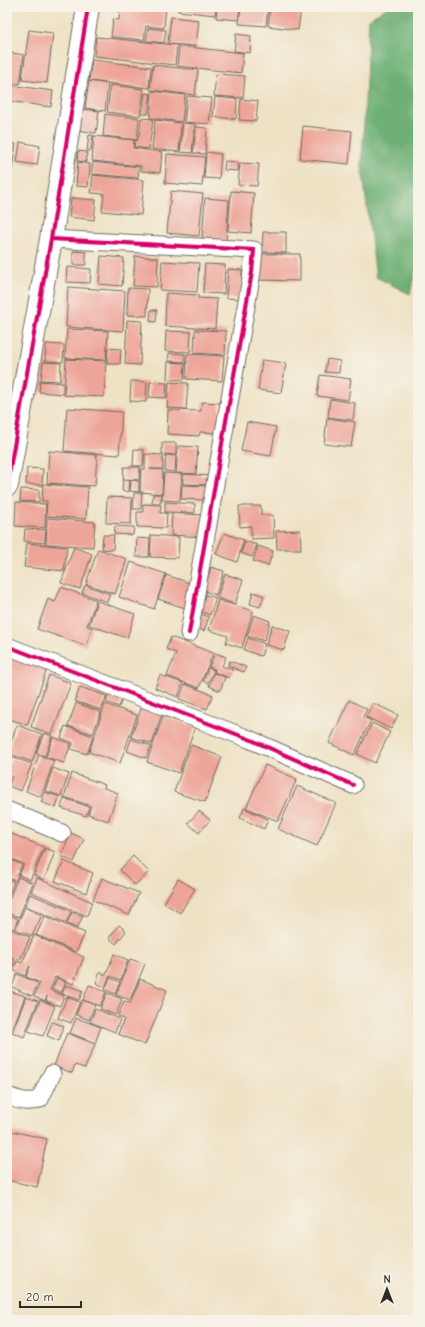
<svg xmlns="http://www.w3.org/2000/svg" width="425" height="1327" font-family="'Comic Neue',sans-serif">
<rect width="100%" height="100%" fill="#f7f3e8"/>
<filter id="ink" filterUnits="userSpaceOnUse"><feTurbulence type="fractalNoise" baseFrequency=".025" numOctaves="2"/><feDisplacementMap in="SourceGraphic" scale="8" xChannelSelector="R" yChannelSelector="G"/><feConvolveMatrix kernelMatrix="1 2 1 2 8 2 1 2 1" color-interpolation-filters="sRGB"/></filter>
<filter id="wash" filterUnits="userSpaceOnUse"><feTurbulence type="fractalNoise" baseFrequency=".012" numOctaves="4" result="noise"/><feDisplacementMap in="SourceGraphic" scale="16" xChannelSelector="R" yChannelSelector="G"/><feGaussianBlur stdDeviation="0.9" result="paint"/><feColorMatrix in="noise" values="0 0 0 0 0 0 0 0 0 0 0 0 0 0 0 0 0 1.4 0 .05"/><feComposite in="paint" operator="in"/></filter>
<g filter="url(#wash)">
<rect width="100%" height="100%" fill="#eee2c4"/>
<path fill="#6eb074" stroke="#4c6e50" d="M388 7H418V257L410 294 376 277 362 166 369 19Z"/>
<g id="blocks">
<path fill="#eea599" d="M120 7H166L164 28 146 26 144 40 111 37 113 19 119 20Z
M178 7H216L215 15 178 11Z
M217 7H240L238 20 216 18Z
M241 7H268L266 26 239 24Z
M270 7 301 9 298 30 268 26Z
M171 17 199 20 196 46 168 44Z
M148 28 166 30 164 43 146 41Z
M29 30 53 33 47 83 22 80Z
M236 34 251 36 250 53 234 51Z
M96 37 177 45 175 65 94 56Z
M179 46 243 53 241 73 177 66Z
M7 52 24 55 20 84 7 82Z
M92 60 151 67 149 88 89 81Z
M153 65 198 70 195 95 150 90Z
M216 74 245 76 243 98 214 96Z
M89 81 108 84 105 111 85 108Z
M10 85 53 91 51 107 8 101Z
M110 85 144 89 140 116 107 112Z
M152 91 185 95 182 122 150 118Z
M145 93 151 94 148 114H142Z
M187 96 212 98 209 124 184 122Z
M215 97 237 99 236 119 213 117Z
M241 99 258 101 256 121 239 120Z
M81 109 99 111 96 133 78 130Z
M105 114 139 118 137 140 103 136Z
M141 118 153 119 149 149 134 147 135 140 137 141 138 137H139Z
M155 120 181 123 179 152 152 149Z
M183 123 195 124 192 153 180 152Z
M303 126 352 131 349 164 300 159Z
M196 127 207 128 205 154 193 153Z
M89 135H93L91 151 87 150Z
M94 136 134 140 133 148 162 152 160 173 141 171V166L92 161Z
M7 142 16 144 11 175 7 174Z
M20 142 40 146 37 165 17 162Z
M78 151 87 152 86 162 77 161Z
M206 152 221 154 219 179 204 178Z
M167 154 205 157 202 186 165 183Z
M225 161 238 162V171L224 170Z
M78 162 90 164 88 187 76 186Z
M93 162 139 167 138 178 91 174Z
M240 163 259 164 257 186 238 185Z
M93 175 144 180 141 215 102 211 104 194 91 193Z
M171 191 203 194 199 236 167 233Z
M231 191 254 193 251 233 228 231Z
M71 198 96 200 94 220 69 217Z
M205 198 229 200 226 241 202 239Z
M263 232H286V253L262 252Z
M73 251 86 252V265H73Z
M258 254H300V281L258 280Z
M101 256 124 258 122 286 99 284Z
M135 256 158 258 157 287 133 286Z
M162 261 199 263 197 292 160 290Z
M205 264 225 265 224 294 203 293Z
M67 267 91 269 90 283 66 282Z
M228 269 242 270 241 299 226 298Z
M68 287 125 291 123 331 66 327Z
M128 288 148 289 147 316 127 315Z
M166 293 198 295V298L217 299 215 329 165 326Z
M151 310H157L156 322 150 321Z
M127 320 142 321 140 365 125 364Z
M67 329 108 331 106 360 65 358Z
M195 330 226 331 225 355 194 353Z
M166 331 191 332 190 352 165 351Z
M46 344 64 345 63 362 45 361Z
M108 348 121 349 120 364H107Z
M169 353 185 354V362L168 361Z
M187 354 224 356 222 381 186 379Z
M66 359 106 361 104 397 64 395Z
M327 359 340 361 339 373 325 372Z
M262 360 286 363 281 393 258 390Z
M43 362 61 363 60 381 41 380Z
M168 362 185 363 184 380 167 379Z
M320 375 351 379 348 400 317 396Z
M40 381 63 383V394L39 392Z
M131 381 147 382 146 402 130 401Z
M150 382 167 383 166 398 149 397Z
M169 382 188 383 186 409 167 408Z
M330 399 355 403 353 420 328 417Z
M202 402 220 403 218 433 200 432 199 436 167 434 168 410 201 411Z
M67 408 122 412 119 455 64 451Z
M327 418 355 422 351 447 324 444Z
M247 422 276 427 271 456 241 451Z
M162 443H176V455L162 454Z
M178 446 198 447 196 474 176 473Z
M134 449 144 450 143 466H133Z
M49 451 97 455 95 486 47 483Z
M145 454 163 455V469H150L163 470 162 494 140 492 141 469H145Z
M166 455 176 456 175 472 165 471Z
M124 467H140L139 480 123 479Z
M27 468 43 469 42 485 26 484Z
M164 473 182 474 180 501 162 500Z
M183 474 211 476V485L183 484Z
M123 480H130L129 492 122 491Z
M131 480 139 481V492L130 491Z
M43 484 88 487 86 519 46 516 47 501H42Z
M182 485 208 486 207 500 181 499Z
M21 489 39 490V502L20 501Z
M134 493H142L141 509H133Z
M153 494H161V503H152Z
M107 497 132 498 131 524 106 523Z
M16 502 46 504 45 528 15 526Z
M165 502 195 504V513L165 512Z
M143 504 161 505 160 513H167L166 528 137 527V512H143Z
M239 506H261V515H273L274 538 251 539V526L240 527Z
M172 513 204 515 203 537 171 535Z
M47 518 95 522 93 547 46 544Z
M115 526 134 527 133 535 114 534Z
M25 529 46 530 45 543 24 541Z
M300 530 301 549H277L276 531Z
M224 533 244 540 237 562 216 554Z
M103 535H114L113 550 102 549Z
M151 535 179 537 178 558 150 557Z
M137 538 150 539 149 557H136Z
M245 541 257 545 252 557 241 553Z
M27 543 67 547 64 571 24 567Z
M258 546 273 551 268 566 253 561Z
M74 547 92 554 80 589 61 583Z
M98 549 127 559 115 594 86 584Z
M131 562 166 574 154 609 119 597Z
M211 567 224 571 216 595 204 591Z
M225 574 243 580 235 604 217 598Z
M166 575 193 584 185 608 158 599Z
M85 585 110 594 107 602 82 593Z
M61 587 96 600 87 626 92 628 86 646 37 629 48 599 55 602Z
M253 592 264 596 260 607 250 604Z
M203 594 216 598 210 615 198 611Z
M218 600 253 611 242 648 226 643 228 636 209 630Z
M97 601 135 614 127 638 89 625Z
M197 613 209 617 204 631 193 627Z
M254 615 270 621 264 641 247 636Z
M272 625 290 631 284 650 266 645Z
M171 637 213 653 199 688 167 676 176 653 166 649Z
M248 638 265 644 261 656 244 650Z
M215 653 226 657 222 666 233 670 229 678 214 672 215 669 209 667Z
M7 655 47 669 27 725 7 718Z
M230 661 246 667 244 672 228 666Z
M208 668 214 670 208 683 203 681Z
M214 673 225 677 220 691 209 686Z
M49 675 71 683 52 734 31 727Z
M160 675 183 683 178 697 155 688Z
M185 684 213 695 207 709 179 699Z
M80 687 107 696 101 710 75 701Z
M110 689 124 694 119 707 106 702Z
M349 700 367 709 363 717 371 720 354 755 329 743Z
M76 703 101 712 93 734 68 726Z
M373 703 398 715 391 729 366 717Z
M105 704 137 715 120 763 89 752Z
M142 706 162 713 152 744 131 737Z
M163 716 195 727 179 773 147 762Z
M372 723 390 732 375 763 357 754Z
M17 725 42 734 32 762 7 753Z
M65 726 93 736 87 754 71 749 73 743 61 738Z
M44 733 52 736 45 756 36 753Z
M53 737 71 744 64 763 46 757Z
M131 739 151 746 146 758 127 751Z
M191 745 222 757 205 802 174 792Z
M39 755 54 761 41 797 26 791Z
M12 757 32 764 21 791 8 786 12 776 7 774V769Z
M265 765 297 779 278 821 246 808Z
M53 768 69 774 61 796 45 791Z
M72 773 105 785 104 788 118 793 108 821 88 814 91 806 64 797Z
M297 786 336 803 317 846 278 829Z
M45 792 59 797 56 808 41 802Z
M64 798 89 807 86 816 61 808Z
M244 808 268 819 264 829 240 818Z
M199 811 210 820 199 833 188 823Z
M7 832 44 847 30 880 19 875 24 864 7 857Z
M71 833 84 839 74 862 61 856Z
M45 848 55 852 44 880 34 875Z
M133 856 149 872 135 885 120 870Z
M7 858 22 865 16 881 7 877Z
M64 861 93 873 86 893 55 881Z
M18 877 33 883 19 917 7 913V904Z
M37 878 92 902 87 916 31 892Z
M102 878 139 893 129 915 93 900Z
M7 879 14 882 7 899Z
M178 879 195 889 180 913 164 903Z
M30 894 71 911 66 923 25 906Z
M25 907 42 915 32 936 15 929Z
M72 912 83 916 77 928 67 924Z
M7 914 18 919 14 929 7 926Z
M45 916 85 933 76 952 36 935Z
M119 925 126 931 116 944 109 938Z
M7 928 30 937 20 960 7 955Z
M34 935 84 957 73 984 55 977 50 990 64 996 60 1006 46 1001 47 996 45 1001 34 996 40 983 26 977 30 966 25 976 13 970 17 961 22 963Z
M114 954 128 960 121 980 110 976 105 987 96 983 100 972 106 975Z
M7 956 15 960 12 968 7 967Z
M130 959 145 964 130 1000 116 995Z
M17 974 38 983 32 996 12 987Z
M57 978 66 982 61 993 52 989Z
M110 978 120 982 115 994 105 990Z
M140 979 167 990 145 1045 118 1034 124 1019 118 1016 124 1001 130 1003Z
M66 985 83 991 79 1000 62 994Z
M89 985 106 992 100 1006 83 1000Z
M7 990 25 996 14 1026 7 1023Z
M107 993 122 999 116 1015 100 1009Z
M26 997 38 1001 24 1037 12 1032Z
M67 997 80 1002 71 1023 58 1018Z
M40 1000 55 1006 43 1036 28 1031Z
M82 1000 95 1005 89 1020 76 1015Z
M95 1009 120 1019 115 1032 90 1022Z
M76 1018 101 1027 95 1043 70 1033Z
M52 1022 64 1026 59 1041 47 1036Z
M67 1033 95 1044 85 1068 75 1065 72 1073 54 1066Z
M7 1130 47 1139 37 1187 7 1180Z"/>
</g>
</g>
<g filter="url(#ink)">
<use href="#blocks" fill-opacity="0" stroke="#6f6b61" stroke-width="1"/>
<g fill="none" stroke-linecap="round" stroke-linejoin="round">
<g stroke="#6f6b61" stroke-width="19">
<path id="minor" d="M51 239 254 250 252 272 189 633
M7 646 249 739 353 785
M7 810 62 833
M7 1096C19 1100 28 1104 40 1099L52 1074"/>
</g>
<g stroke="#6f6b61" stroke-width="24">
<path id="tertiary" d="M7 485 51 239 88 7"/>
</g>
<use href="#minor" stroke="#fff" stroke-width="17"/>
<use href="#tertiary" stroke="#fff" stroke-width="22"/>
<g stroke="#f7f3e8" stroke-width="6">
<path id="cycleway" d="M51 239 254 250 252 272 189 633
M7 485 51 239 88 7
M7 646 249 739 353 785"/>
</g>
<use href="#cycleway" stroke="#d6006c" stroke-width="4"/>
</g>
</g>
<rect width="425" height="1327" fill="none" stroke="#f7f3e8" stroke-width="24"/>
<g transform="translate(387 1289)" stroke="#f7f3e8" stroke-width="3" paint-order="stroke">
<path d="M0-3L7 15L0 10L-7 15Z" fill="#2b2b2b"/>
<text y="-6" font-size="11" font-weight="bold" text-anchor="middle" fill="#2b2b2b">N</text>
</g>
<path d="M20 1301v6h61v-6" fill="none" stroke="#2b2b2b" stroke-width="2"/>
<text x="26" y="1301" font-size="12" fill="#2b2b2b" stroke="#f7f3e8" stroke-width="3" paint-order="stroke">20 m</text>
</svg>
